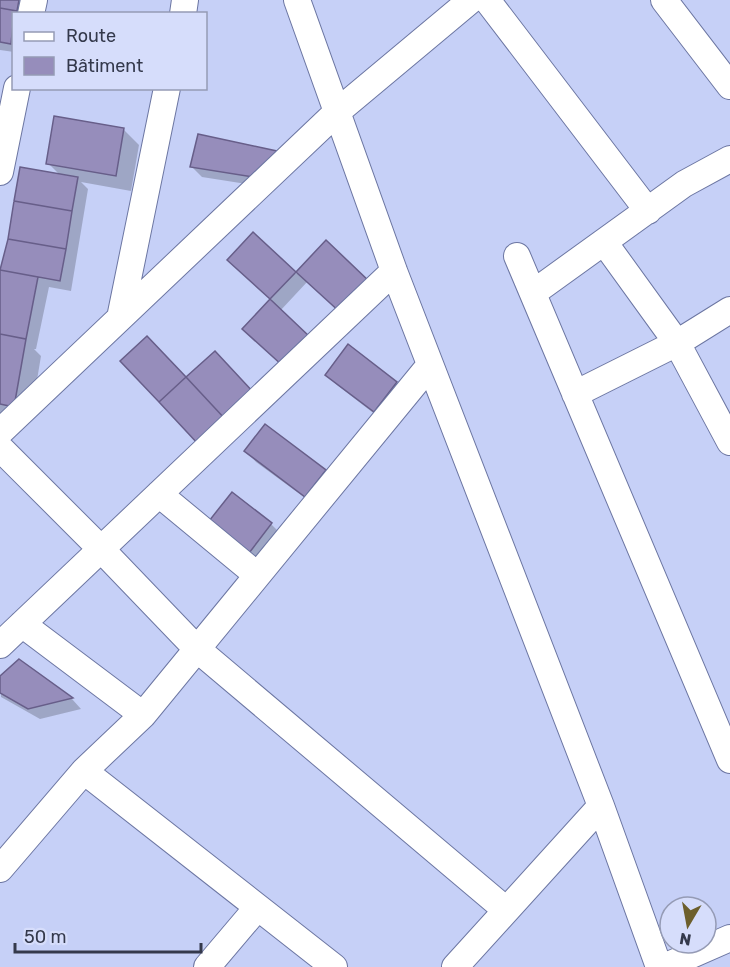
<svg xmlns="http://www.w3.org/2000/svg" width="730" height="967" font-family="Rubik,sans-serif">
<rect width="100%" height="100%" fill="#c6d0f7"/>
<path fill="#0003" d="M0 0H31L28 14H14V52L0 50Z
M123 129 139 145 131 191 81 182 88 189 71 291 49 287 36 349H34L41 356 30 422 0 417V273L9 239 60 175 48 163Z
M286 154 265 187 202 177 192 167Z
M253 234 296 274 326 242 308 281 280 311 244 329 272 300 240 270Z
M327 375 396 383 407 393 385 422 337 385Z
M246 451 325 471 336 481 316 506 256 462Z
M271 524 282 535 257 567 217 537Z
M19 661 72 699 81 709 40 719 1 697 0 678Z"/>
<path fill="#968dbb" stroke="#675e89" stroke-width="1.5" d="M0 0H19L17 11 0 8Z
M0 8 17 11 16 14H14L11 44 0 42Z
M54 116 124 128 116 176 46 164Z
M198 134 286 153 253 177 190 167Z
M20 167 78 177 72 211 14 201Z
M14 201 72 211 66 249 8 239Z
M253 232 296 272 270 299 227 260Z
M8 239 66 249 60 281 0 270Z
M326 240 371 283 342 314 296 272Z
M0 270 38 277 26 339 0 334Z
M270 299 310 337 283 366 242 329Z
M0 334 26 339 14 407 0 404Z
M147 336 186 377 159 402 120 361Z
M348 344 397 382 374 412 325 375Z
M215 351 255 394 226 420 186 377Z
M186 377 226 420 199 445 159 402Z
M265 424 326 470 305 497 244 451Z
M232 492 272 523 246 557 205 526Z
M19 659 73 698 28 709 0 693V676Z"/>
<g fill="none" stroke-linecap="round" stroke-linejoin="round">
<g stroke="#6c76a2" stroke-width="28">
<path id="minor" d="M297 0 394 271 601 806 659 967
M487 0 648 211
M664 0 730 86
M31 14 34 0
M183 14 185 0
M0 172 17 88
M604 242 677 343 730 442
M517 256 730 760
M533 293 684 184 730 159
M120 318 167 88
M575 394 677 343 730 310
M0 432 337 112 471 0
M0 448 101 549 197 649 506 910
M159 494 257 575
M22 624 143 715
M0 645 394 271
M84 771 334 967
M0 869 84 771 143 715 430 365
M207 967 257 908
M455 967 601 806
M664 967 730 938"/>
</g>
<use href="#minor" stroke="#fff" stroke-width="26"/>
</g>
<rect x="12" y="12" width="195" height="78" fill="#d6ddfb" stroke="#959bb5" stroke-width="1.5"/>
<rect x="24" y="32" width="30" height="9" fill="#ffffff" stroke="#959bb5" stroke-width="1.5"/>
<text x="66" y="42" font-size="18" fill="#34394c">Route</text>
<rect x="24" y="57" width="30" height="18" fill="#968dbb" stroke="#959bb5" stroke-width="1.5"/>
<text x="66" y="72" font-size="18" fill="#34394c">Bâtiment</text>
<g transform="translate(688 925) rotate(190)"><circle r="28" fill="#d6ddfb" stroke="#959bb5" stroke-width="1.5"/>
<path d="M0-4.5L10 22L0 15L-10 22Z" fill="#6d5f2c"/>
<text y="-9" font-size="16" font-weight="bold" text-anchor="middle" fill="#34394c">N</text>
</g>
<path d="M15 943v9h186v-9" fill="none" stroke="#34394c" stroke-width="3"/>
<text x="24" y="943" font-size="18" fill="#34394c" stroke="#d6ddfb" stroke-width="4.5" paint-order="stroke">50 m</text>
</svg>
